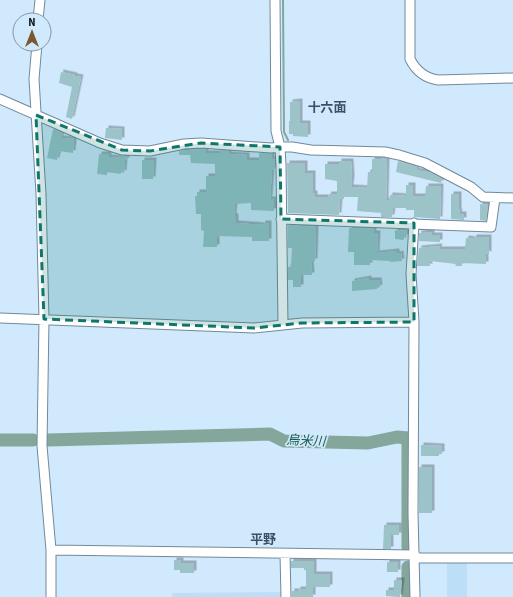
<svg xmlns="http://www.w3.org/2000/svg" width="513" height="597" font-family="'Source Sans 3','Noto Sans JP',sans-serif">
<defs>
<filter id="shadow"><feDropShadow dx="2.5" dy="-2.5" stdDeviation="0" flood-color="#0004"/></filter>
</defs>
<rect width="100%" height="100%" fill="#d0e9fd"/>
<path fill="#bddef7" d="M447 560H467V597H447Z
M282 592V597H172V593Z"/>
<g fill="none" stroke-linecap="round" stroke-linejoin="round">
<path stroke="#84a69b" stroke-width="2" d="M283 0 284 132 288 140"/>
<path stroke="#84a69b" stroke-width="13" d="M0 440H33
M48 440 270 434 284 441 368 443 397 437 408 438V547
M408 567V597"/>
</g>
<path fill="#9cc3c8" filter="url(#shadow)" d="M61 72 75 75V76L81 77 72 119 66 117 72 87 59 83Z
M300 101V123H308V137L293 136V134H289V121H290V102Z
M106 128 122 129V140L105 138Z
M53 129 62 133 61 138 74 139V143L73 153 59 151 57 160 47 158Z
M199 149 206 150V153H220V150L229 151V154L247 155V160H259V153L272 154V159H275V169L272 170 270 199H274V211L251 210V203L235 204 234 216H236V223L263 225V223H269V241H252V237L217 236V247H203L204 231 201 230V214H196L195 196H197V192H206V176H215V164L191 163 190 155H179V151Z
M99 154H109V157L121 158V156H127V160H125L124 173 121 172V174L107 172V175L97 174Z
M381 158 387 159 386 200 389 201 390 195 406 196V185H413V196H425L426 186H441L440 219 414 217V210H406V208H393L392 217H381V213L357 211 358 197H344V199H340L339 215 288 213 287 163H305V173H313V193H315V197H328L329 194H337V181L325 179V164H339V161H351L352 178 351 187 367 188 368 172H372V159H381Z
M142 160H154L153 179H142Z
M398 161 417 167 416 170 432 173 442 179 441 183 396 172Z
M451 194H459V209L460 214H464V220L451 219Z
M480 204 488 205 486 221 480 220Z
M288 225 316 227 315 261H311L312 275H301V287H293V280H288V267H291L292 248H288Z
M349 228 374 229V233H378L377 253 397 251V254L401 253 402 261 390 262V261L370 260V265H354V252H348Z
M395 230 407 231 406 237H404V240L395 239Z
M423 232H432V235H440V242L419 241V233H423Z
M474 237H489V254L486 253V264L462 263V266H455L456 264 430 261V266H417L419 248 440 246 439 249H465L466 238 474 239Z
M369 278V280H379L380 287 377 288V289L352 291V281Z
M421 445 442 446V454H439V456H421Z
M419 467H432V513H419Z
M384 525H399V535H391V549H383Z
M174 560H181V563H194V573H180V570H174Z
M291 561H314V574H330V587H313V597H292V591H298V589H306V570H304V568H291Z
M387 562H398V572H387Z
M394 580H402L400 597 386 596V590H394Z"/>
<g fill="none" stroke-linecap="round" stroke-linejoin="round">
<g stroke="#71899b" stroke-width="11">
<path id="minor" d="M275 0 276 131 280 147 281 165 283 325
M410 0V59C416 71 425 78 438 80L513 78
M38 20 40 0
M37 44 34 79 41 194 44 319 42 446 51 550V597
M0 99 100 143 122 150 150 151 184 144 201 143 271 148 280 147H292L311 150 385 152 399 155 425 163 471 187 483 197 513 198
M281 219 491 227 495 198
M414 223 411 274 414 322 413 513 415 597
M0 318 254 328 302 323 414 322
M51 550 415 555
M285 554 286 597
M415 558H513"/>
</g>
<use href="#minor" stroke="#fff" stroke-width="9"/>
</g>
<path fill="#0f766e" fill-opacity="0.2" stroke="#0f766e" stroke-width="3" stroke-dasharray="8 5" stroke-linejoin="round" d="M36 115 122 150 150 151 201 143 280 147 281 219 414 223V322L302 323 254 328 44 319Z"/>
<g text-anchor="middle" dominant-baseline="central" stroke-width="3.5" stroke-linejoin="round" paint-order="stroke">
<g font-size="13" font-weight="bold" fill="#3b5162" stroke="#d0e9fd">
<text x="327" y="108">十六面</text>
<text x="263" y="540">平野</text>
</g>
<g font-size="13" font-style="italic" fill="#155949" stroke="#d0e9fd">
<text transform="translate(306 441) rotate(3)">烏米川</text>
</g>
</g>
<g transform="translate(32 32)"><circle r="19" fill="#d0e9fd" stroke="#8295a3"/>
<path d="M0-3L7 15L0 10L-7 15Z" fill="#79572f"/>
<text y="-6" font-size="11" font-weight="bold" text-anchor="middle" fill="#0d161c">N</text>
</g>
</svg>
